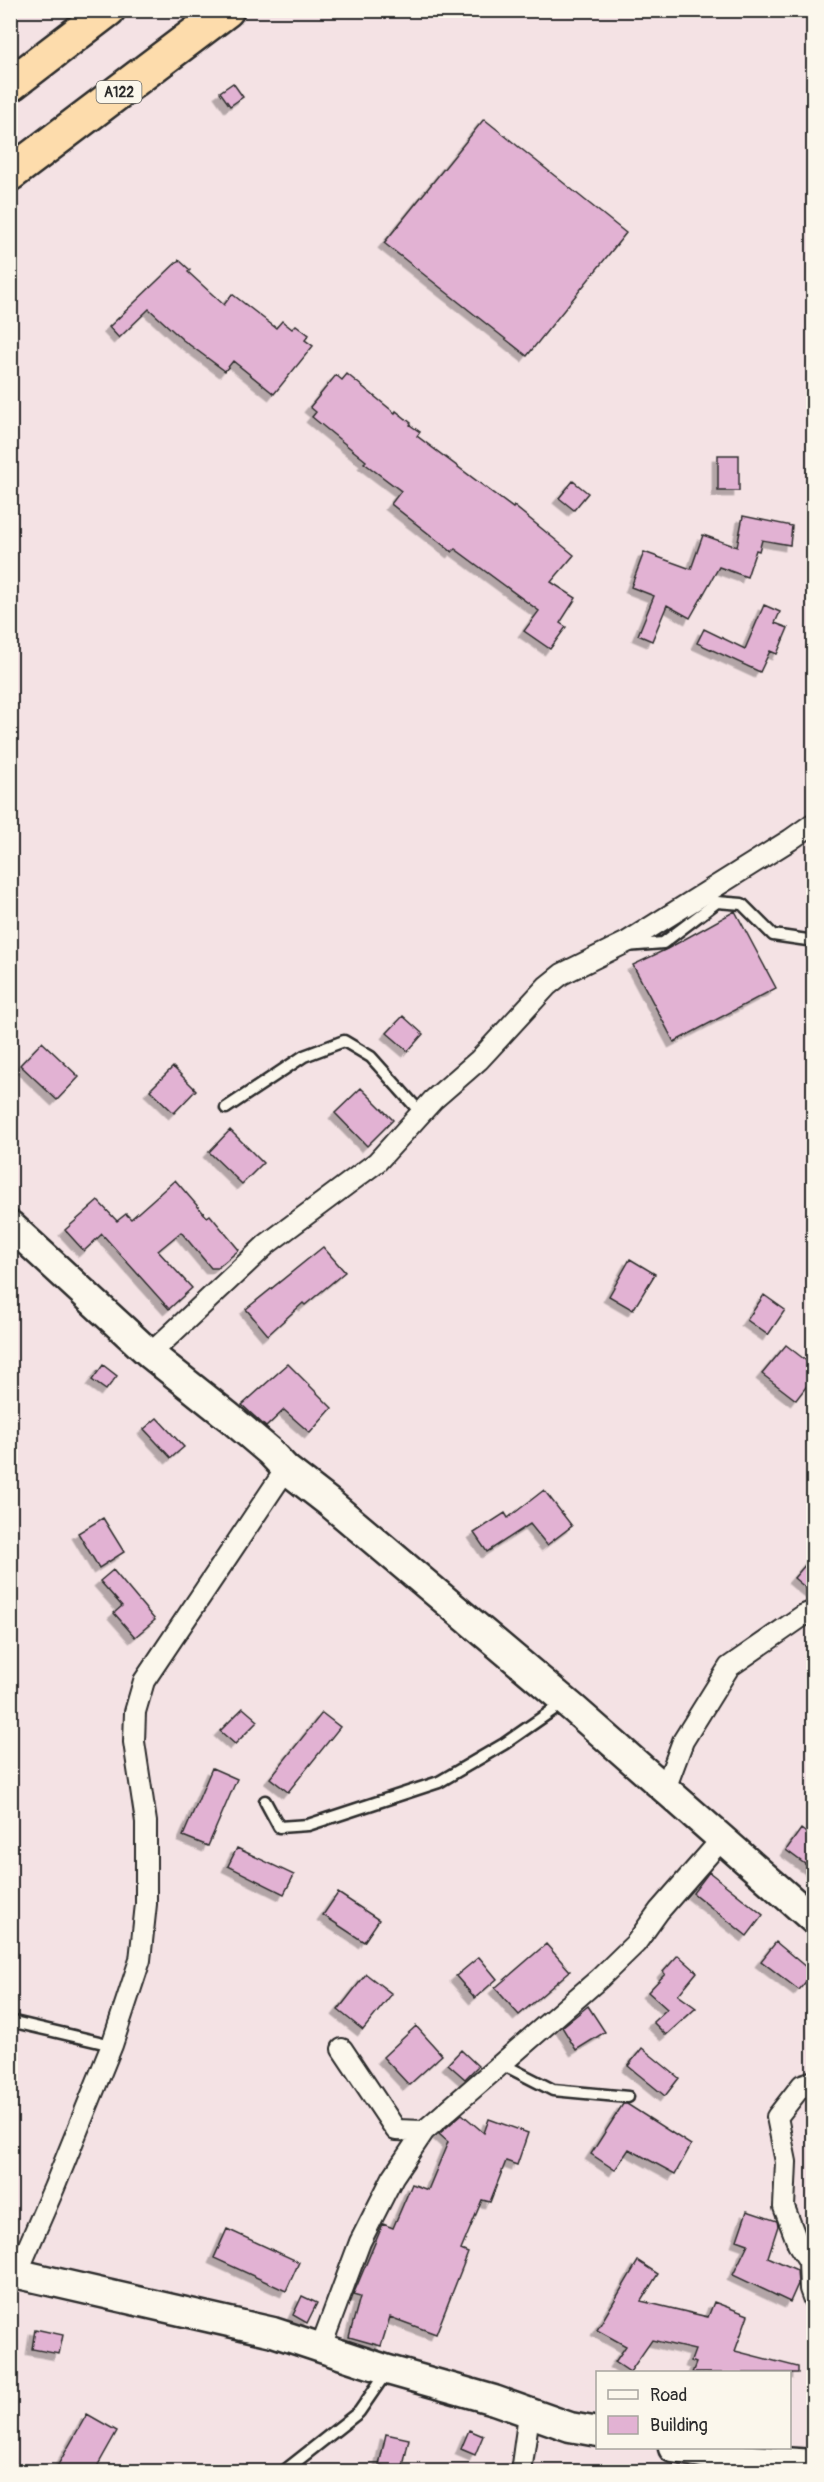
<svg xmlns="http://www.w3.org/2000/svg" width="824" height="2482" font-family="Pangolin,sans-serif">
<defs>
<filter id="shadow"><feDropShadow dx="-5.5" dy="5.5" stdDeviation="0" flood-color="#0004"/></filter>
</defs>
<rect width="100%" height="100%" fill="#f4e2e4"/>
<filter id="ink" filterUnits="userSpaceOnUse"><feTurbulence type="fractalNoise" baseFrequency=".0167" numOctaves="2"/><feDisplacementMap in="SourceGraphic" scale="12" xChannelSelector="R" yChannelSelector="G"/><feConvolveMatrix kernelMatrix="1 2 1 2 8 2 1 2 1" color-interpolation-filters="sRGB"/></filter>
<g filter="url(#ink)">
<path fill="#e2b2d3" stroke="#2b2b2b" stroke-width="1.5" filter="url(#shadow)" d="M233 83 243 97 230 106 220 92Z
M484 119 626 233 527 356 384 243Z
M179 260 190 270 188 272 224 305 232 294 276 328 282 321 292 329 296 325 309 335 305 340 313 346 274 394 233 361 225 371 183 340 149 309 119 338 109 327Z
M347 374 395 413 396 411 411 423 410 425 420 432 417 436 513 508 514 506 574 555 551 582 576 598 560 623 566 627 550 649 524 631 539 611 455 549 452 552 391 504 401 491 364 463 366 461 312 417 316 412 310 407 336 375 342 380Z
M718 455H739V491H718Z
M573 481 588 493 574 510 559 498Z
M743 516 792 526 790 545 762 540 759 551 756 550 747 577 719 567 690 618 667 605 652 641 638 635 654 596 631 587 644 552 691 569 703 535 737 547Z
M764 605 780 612 775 623 788 628 777 654 770 651 760 672 697 643 704 629 745 649Z
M735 911 776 988 674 1042 633 965 667 949Z
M403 1016 423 1034 408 1051 387 1033Z
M42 1042 79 1077 57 1100 20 1065Z
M173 1067 196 1090 174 1113 150 1090Z
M361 1088 393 1120 367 1146 335 1113Z
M230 1130 263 1163 242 1184 209 1152Z
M175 1180 207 1217 210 1215 239 1250 217 1268H211L181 1232 158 1251 192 1288 169 1309 102 1234 84 1251 65 1230 98 1201 117 1221 126 1214 131 1219Z
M323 1247 345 1272 305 1305 303 1303 268 1335 246 1309Z
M630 1259 655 1274 633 1310 609 1296Z
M764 1295 785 1310 768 1335 747 1320Z
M786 1345 813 1366V1378L796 1400 762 1374Z
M288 1364 332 1408 310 1433 284 1410 266 1427 242 1405Z
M103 1365 117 1376 106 1390 92 1380Z
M157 1418 184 1447 171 1458 144 1429Z
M544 1490 572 1526 547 1545 530 1524 487 1552 474 1533 505 1513 508 1518Z
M103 1518 124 1552 99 1568 78 1533Z
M813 1556V1594L794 1578Z
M113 1570 155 1620 135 1637 114 1613 122 1606 100 1581Z
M243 1708 258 1721 235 1744 220 1731Z
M322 1713 340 1727 288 1792 270 1778Z
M212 1768 237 1779 208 1846 183 1836Z
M801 1829 813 1838V1870L786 1850Z
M237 1848 294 1875 284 1894 228 1866Z
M709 1872 763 1915 747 1936 693 1893Z
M338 1893 379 1920 364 1942 323 1915Z
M776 1942 813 1973 799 1990 761 1961Z
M546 1944 570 1971 519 2015 495 1988Z
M678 1955 697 1972 678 1995 696 2008 666 2035 653 2022 667 2009 648 1992 665 1974 663 1972Z
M479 1957 497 1979 475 1998 456 1976Z
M366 1974 392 1994 363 2030 338 2010Z
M588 2006 605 2032 576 2050 562 2027Z
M416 2026 442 2055 409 2085 383 2057Z
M642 2048 679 2078 665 2096 628 2066Z
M461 2050 478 2066 465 2079 448 2064Z
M623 2104H627L691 2145 675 2174 629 2149 615 2170 591 2154Z
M462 2114 484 2133 489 2119 528 2133 517 2165 506 2161 490 2202 482 2200 461 2250 468 2253 436 2334 390 2317 381 2346 349 2337 360 2297 353 2295 383 2224 393 2228 412 2184 428 2190 448 2142 439 2134Z
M747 2211 777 2221 778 2226 768 2257 797 2270 798 2284 790 2302 733 2275 748 2244 737 2240Z
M227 2229 299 2262 286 2291 214 2258Z
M638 2261 658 2274 641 2301 708 2317 714 2302 748 2315 735 2351 798 2367V2373H692L696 2363 691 2361 695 2350 652 2340 630 2372 615 2362 626 2346 597 2330Z
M302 2296 317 2303 307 2323 293 2315Z
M35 2329 63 2335 59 2354 32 2349Z
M87 2414 117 2431 94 2472H54Z
M469 2430 483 2436 475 2455 461 2449Z
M386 2434 409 2439 402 2471 379 2465Z"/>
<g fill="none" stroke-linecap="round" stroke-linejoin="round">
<g stroke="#2b2b2b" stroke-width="15">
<path id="lane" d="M626 946 663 943 717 902 742 904 773 935 814 941
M226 1108 304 1056 344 1041 371 1057 421 1113
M265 1801 279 1827 308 1825 439 1782 504 1744 563 1703
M10 2021 112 2045
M502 2064 553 2090 628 2097
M283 2472 359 2412 388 2370"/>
</g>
<g stroke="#2b2b2b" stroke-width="24">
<path id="street" d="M150 1354 267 1244 377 1162 433 1100 479 1060 547 986 562 974 627 942 790 840 814 823
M665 1789 683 1741 729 1667 804 1615 814 1611
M342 2049 396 2130 424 2131 600 1978 636 1943 659 1911 722 1839
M814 2081 802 2085 777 2117 786 2162 784 2207 798 2244 809 2261 810 2289 814 2300
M17 2273 54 2188 112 2045 140 1960 146 1904V1822L134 1742 135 1712 144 1681 286 1469
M320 2349 360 2242 393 2177 424 2131
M521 2472 529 2414"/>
</g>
<g stroke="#2b2b2b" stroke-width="33">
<path id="secondary" d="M10 1225 150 1354 229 1417 269 1451 286 1469 331 1504 573 1708 814 1920
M10 2272 273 2332 388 2370 494 2400 570 2427 598 2432
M673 2448 736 2459 814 2464"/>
</g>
<g stroke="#2b2b2b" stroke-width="38">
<path id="highway" d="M10 85 108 10
M10 174 227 10"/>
</g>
<use href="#lane" stroke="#fbf7ec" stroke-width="10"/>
<use href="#street" stroke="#fbf7ec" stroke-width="20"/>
<use href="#secondary" stroke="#fbf7ec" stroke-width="28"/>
<use href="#highway" stroke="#fddcac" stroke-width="33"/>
</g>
</g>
<g text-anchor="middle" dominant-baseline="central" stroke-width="4.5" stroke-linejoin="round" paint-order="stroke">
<rect fill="#fbf7ec" stroke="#696865" stroke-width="1.5" x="96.5" y="81" width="45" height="22" rx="4.5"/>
<g font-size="14" font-weight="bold" fill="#2b2b2b">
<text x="119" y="92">A122</text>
</g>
</g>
<rect width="824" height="2482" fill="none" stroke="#fbf7ec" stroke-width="36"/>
<rect x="18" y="18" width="788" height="2446" fill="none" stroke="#2b2b2b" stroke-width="2" filter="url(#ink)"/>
<rect x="596" y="2371" width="195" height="78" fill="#fbf7ec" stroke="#a8a59f" stroke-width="1.5"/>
<rect x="608" y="2390" width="30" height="9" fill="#fbf7ec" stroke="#a8a59f" stroke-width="1.5"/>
<text x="650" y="2401" font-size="18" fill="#2b2b2b">Road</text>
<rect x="608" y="2416" width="30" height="18" fill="#e2b2d3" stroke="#a8a59f" stroke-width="1.5"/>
<text x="650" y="2431" font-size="18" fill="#2b2b2b">Building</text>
</svg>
